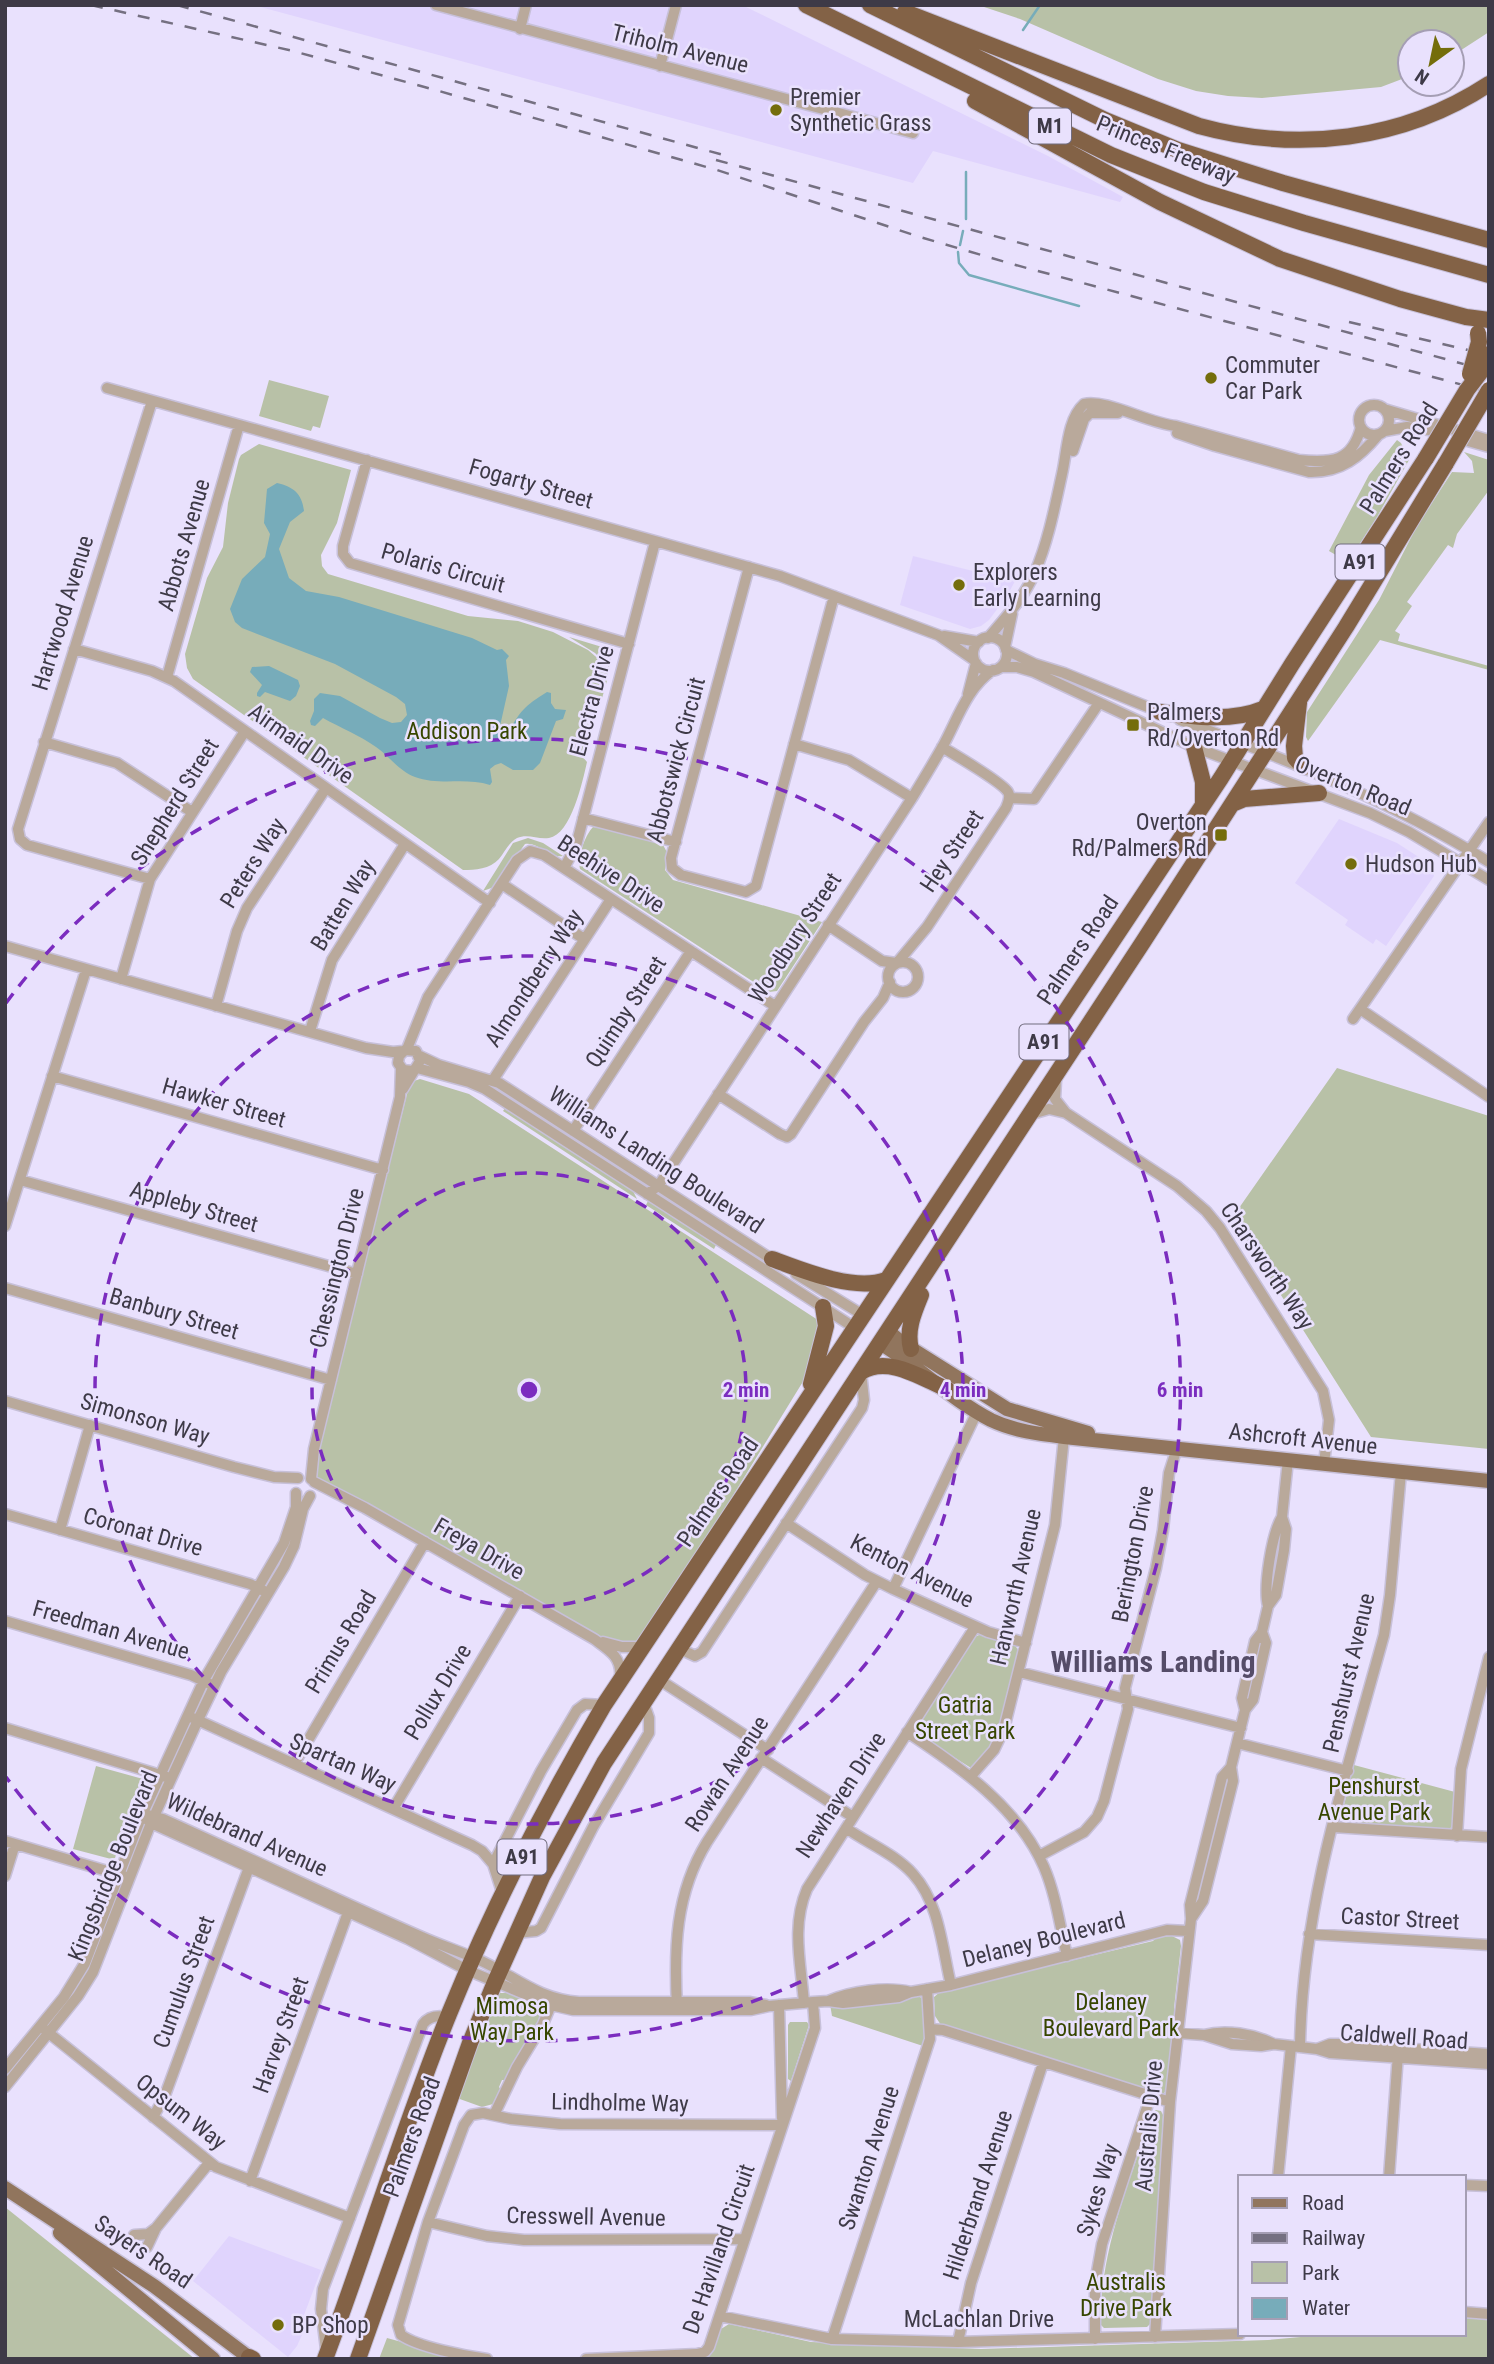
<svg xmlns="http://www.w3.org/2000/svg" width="1494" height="2364" font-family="'Roboto Condensed',sans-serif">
<rect width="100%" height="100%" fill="#e9e1fd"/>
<path fill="#e0d4fd" d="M253 5H742L1048 156 1123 197 1120 202 933 151 913 183Z
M913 556 985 574H1001L1022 568 1007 596 989 620 981 626 970 629 900 605Z
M1339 819 1397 843 1431 865 1434 876 1386 946 1376 939 1373 944 1345 925 1348 920 1295 883Z
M229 2236 321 2270 301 2323 305 2328 297 2346 288 2357 193 2281Z"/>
<path fill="#b8c1a7" d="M978 5H1489V32L1452 56V42H1410V76L1381 87 1262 98 1228 96 1196 91 1158 79 1020 19Z
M269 380 329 396 320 428 313 426 311 431 259 416Z
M1397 440 1401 443 1409 460 1377 517 1348 562 1329 551 1369 475Z
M259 444 351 470 337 523 321 555 322 566 328 574 468 616 518 621 553 632 588 650 602 662 607 669 608 677 601 702 598 704 581 755 587 762C583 780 571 835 549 838 538 840 528 833 517 838 508 843 505 852 499 859 490 869 475 870 463 870L193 679 187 668 185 654 207 578 223 547 228 503 239 459 241 455Z
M1464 452 1489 460V490L1457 534 1453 548 1448 545 1407 602 1412 606 1395 631 1400 634 1398 641 1489 666V670L1380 640 1308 741 1306 737 1307 712 1379 600 1417 526 1452 472 1474 473 1472 461Z
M569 637 612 650 609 667 595 653Z
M593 827 606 829 663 845 668 854 665 870 673 880 822 922 777 991 769 992 580 869C577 858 585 835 593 827Z
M528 838 543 843 563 856C548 859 540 842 525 844L494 887 483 891 513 843Z
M1337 1068 1489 1116V1449L1371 1437 1232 1218Z
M420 1079 469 1094 821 1322 815 1362 641 1645H630L602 1637 365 1502 319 1481 316 1476 318 1451 407 1094 411 1082Z
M512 1096 649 1186 644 1189 510 1099Z
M505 1108 633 1191 637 1199 503 1111Z
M648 1201 716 1245 714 1249 646 1205Z
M982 1634 1015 1645 1019 1652C1010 1689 1006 1746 971 1768L919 1735 916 1727 974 1637Z
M1354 1765 1455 1792 1452 1826 1449 1830 1344 1824 1341 1817Z
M96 1766 143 1779 145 1783 131 1800 124 1831 115 1858 111 1859 73 1849Z
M1172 1936 1180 1940 1181 1946 1174 2008 1176 2012 1166 2090 1163 2095 941 2025 935 2016 934 1997 940 1992 1153 1941 1157 1937Z
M500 1993H510L539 2005 543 2012 541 2019 505 2080H502L499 2087 501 2090 493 2104 482 2107 457 2098 498 1995Z
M915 1995 922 1998 924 2002 927 2032 923 2046 832 2016 830 2004 842 2008 895 2003Z
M790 2022H807L809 2025 791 2081 788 2079V2025Z
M1156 2110 1161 2111 1163 2115 1151 2323 1147 2327 1104 2328 1101 2325C1099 2251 1130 2182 1152 2113Z
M5 2207 195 2359H5Z
M1464 2318 1489 2320V2359H679L705 2357 711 2354 721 2329 729 2324 811 2342 981 2349 1268 2340 1334 2334H1464Z
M387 2338 464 2359H379Z"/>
<path fill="#77acba" d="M277 483C294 487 302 494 304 511L290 522 279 549 289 578 306 591 339 597 472 638 497 650 502 649 509 656 506 660 509 686 498 735 506 738C518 713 524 706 547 692L551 693V703L555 709 566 710 563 719 556 721 540 763 533 770H513L501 763 495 765 490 769 492 782 490 785C466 777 439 786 415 777 399 771 389 756 376 747 359 735 341 728 323 718L315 726 311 725 310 721 314 711V699L320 693 340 696 380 718 392 723 401 722 407 715 405 704 396 697 335 664 242 628 235 622 230 609 242 579 265 557 270 534 264 523 267 489Z
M269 666 298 680 300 686 296 696 290 701 265 692 260 697 257 696V693L262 685 250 672 252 667Z"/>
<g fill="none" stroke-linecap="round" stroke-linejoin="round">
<path stroke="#77acba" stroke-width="2.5" d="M1023 30 1040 5
M966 219V172
M960 245 963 231
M958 252 959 263 969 275 1079 306"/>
<g stroke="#c7c0d9" stroke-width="13">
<path id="minor" d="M436 5 913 133
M520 29 526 5
M660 66 676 5
M107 388 780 576 938 635 974 660
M1359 420a15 15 0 1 1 30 0a15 15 0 1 1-30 0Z
M1384 409 1489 440
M1385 431 1407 427 1429 430
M1177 433 1215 446 1309 472C1341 473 1360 457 1379 434
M1468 441 1489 447
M1073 451 1084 419 1090 413H1118
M367 460 343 546V554L350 563 629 644
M749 567 671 858 672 868 681 875 746 892 756 886 834 596
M944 636 979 642
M973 654a17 17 0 1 1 34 0a17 17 0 1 1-34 0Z
M988 638C1006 617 1024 598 1035 572 1048 542 1055 506 1062 474 1067 453 1067 419 1084 404 1107 399 1147 423 1176 426L1299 460C1332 463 1352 462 1361 427
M1005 647 1012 614
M74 649 152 671 174 681 490 903
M1006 650 1035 664 1064 673 1165 714
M1001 667H1017L1034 672 1194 747 1370 813 1409 832 1489 880
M167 677 239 425
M968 694 976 663
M1180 720C1287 759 1392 802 1489 862
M44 742 117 763 192 812
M794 744 849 760 912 798
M1009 798 1034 799 1099 703
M583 818 676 842
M564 868 576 846 655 542
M150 879 27 845 20 839 18 829 152 401
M502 884 584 939
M828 925 882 961 896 963
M5 946 366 1048 393 1052 403 1051
M888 977a15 15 0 1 1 30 0a15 15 0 1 1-30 0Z
M897 963 927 927 1006 808C1008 803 1011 797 1008 792 1002 782 955 755 942 747
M121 979 150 879 245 731
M216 1006 237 931 247 908 326 788
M1360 1009 1489 1097
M1353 1019 1489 822
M310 1031 332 960 405 844
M407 1049 428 997 517 860 530 851 544 855 775 1006
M420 1056 439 1065 499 1083 776 1262
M417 1068 469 1082 485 1089 855 1328
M52 1076 383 1170
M493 1080 611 899
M1056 1080 1055 1099 1066 1113 1177 1186 1206 1211 1220 1228 1323 1391 1329 1420 1324 1464
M403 1089 420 1061 416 1051 405 1050 399 1056 398 1063 403 1070 413 1071
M718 1094 780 1134 787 1137 791 1134 864 1022 883 998 890 982
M1032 1114 1049 1109 1066 1113
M573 1131 691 951
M20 1180 357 1274
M647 1194 658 1186 665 1176 912 798C923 780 934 762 944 744 958 718 967 688 993 670
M5 1226 86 970
M796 1274 863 1315
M5 1288 331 1380
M5 1401 234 1467 274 1477 298 1478
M311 1479 314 1449 400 1097 401 1068
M314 1482 365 1508 594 1639C609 1650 622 1657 620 1677
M5 1514 250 1584 264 1591
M786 1523 865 1575 893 1589 988 1632 1026 1643
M60 1530 90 1425
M893 1589 977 1412
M1268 1606C1263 1587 1272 1533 1282 1517
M5 1621 191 1675 210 1684
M603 1642 622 1647H643
M678 1648 695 1656 702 1652 862 1408 864 1400 861 1372
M1019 1672 1241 1728
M658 1679 768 1750
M1245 1710 1253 1700 1266 1643 1262 1632 1268 1606 1276 1595 1284 1550 1286 1529 1282 1517 1288 1460
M193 1718 472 1845 482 1851 493 1864
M5 1728 167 1777
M907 1732C960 1767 1018 1807 1044 1867 1056 1895 1060 1927 1067 1956
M1237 1743 1348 1771
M761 1758 853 1817
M294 1764 425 1542
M971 1776 994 1750 1004 1729 1055 1525 1064 1437
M393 1809 520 1596
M142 1815 151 1823 408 1939 467 1970 551 2005 573 2010H751L769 2006 813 2002 828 2001 843 2003 899 1997 911 1992 951 1985 1167 1930 1188 1931
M148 1815 163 1819C250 1858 335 1899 422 1937 440 1945 459 1951 477 1959 514 1975 536 1999 579 2002H749L766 2005
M1333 1827 1489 1837
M846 1828C867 1843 895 1854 913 1874 940 1904 942 1948 951 1985
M1457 1836 1461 1769 1489 1657
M5 1841 124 1876
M1039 1856 1084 1832 1097 1817 1104 1801 1128 1709 1125 1688 1156 1568 1163 1530 1169 1473 1177 1448
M5 1876 15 1844
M503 1895 493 1864 541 1771 577 1710 585 1704 604 1705
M1191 1919 1203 1901 1233 1781 1231 1767 1245 1710 1242 1698 1255 1641 1262 1632
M516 1933 536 1931 541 1928 593 1827 649 1733V1718L643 1701
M1309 1934 1489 1945
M828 2001C852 1991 886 1986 911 1992
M804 2003C801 1964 791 1926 807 1889L975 1627
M779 2005 782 2118
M677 2008C674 1949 675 1894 707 1842L877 1581
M931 2029 943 2030 1170 2102
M45 2030 216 2167 350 2218
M1178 2033 1204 2035 1232 2044 1261 2046 1274 2044 1317 2049 1330 2053 1489 2064
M1204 2035C1226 2029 1253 2034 1274 2044
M1300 2047C1302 1906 1347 1770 1384 1635L1390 1595 1401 1472
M1317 2049 1330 2044H1338L1489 2054
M5 2069 64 1997 85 1963 142 1815 204 1680 284 1543 296 1507V1493
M5 2087 78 1996 93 1972 151 1823 198 1720 221 1672 284 1567 294 1546 303 1509 310 1496
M494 2115 517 2067 543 2024 553 2000
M153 2117 164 2098 251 1862
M1278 2177 1291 2046
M1389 2177 1398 2054
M250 2181 350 1907
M1464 2185 1489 2186
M428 2222 487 2236 524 2240 745 2239
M134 2235 148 2234 156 2228 209 2163
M147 2247 155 2230
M1464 2312 1489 2314
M720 2316 832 2339 958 2342 1240 2334
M1155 2337 1170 2102 1191 1919 1190 1905 1222 1777 1231 1767
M832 2339 930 2039 927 1989
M1095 2339V2283L1102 2244 1150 2098
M958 2342 971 2283 1043 2063
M326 2349 321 2309 323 2289 423 2024C429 2016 437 2015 447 2017
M487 2359C465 2356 418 2347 401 2335L398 2325 428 2222 464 2125 471 2115 483 2113 511 2119 560 2124 782 2125
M586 2359 697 2354 705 2352 709 2347 815 2028 813 2002"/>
</g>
<g stroke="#c7c0d9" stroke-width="17">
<path id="major" d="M888 1331 902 1343 1007 1409 1088 1433
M880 1343C918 1366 952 1400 991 1420 1014 1431 1039 1434 1064 1437L1489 1481
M5 2188 154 2286 251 2359
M60 2233 213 2359"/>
</g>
<g stroke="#c7c0d9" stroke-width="18">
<path id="highway" d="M806 5 1111 155 1204 192 1304 223 1489 275
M870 5 1105 120 1178 150 1283 183 1489 240
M905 12 1199 126C1298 153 1402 141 1489 84
M975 101 1160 202 1280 259 1400 299 1466 317 1489 320
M1299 703 1294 746 1295 758 1303 767
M1160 712C1193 717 1232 722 1263 709
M1194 747 1203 782V805
M1232 804 1244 799 1319 793
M772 1259C802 1270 854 1292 886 1280
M911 1349C906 1330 914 1312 921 1295
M861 1372C888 1355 921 1378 947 1389
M811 1384 826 1326 823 1307
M249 2357 253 2359
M325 2359C368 2245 403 2127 449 2014 492 1908 546 1804 604 1705L1221 778 1292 664 1426 458
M358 2359 470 2043 495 1982 542 1877 604 1763 1143 942 1346 627 1446 463"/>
</g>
<use href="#minor" stroke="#b9a99b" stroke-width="10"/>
<use href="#major" stroke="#91755d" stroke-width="14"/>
<use href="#highway" stroke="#836246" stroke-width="16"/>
<path stroke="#757081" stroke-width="2.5" stroke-dasharray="12 12" stroke-linecap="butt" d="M91 5 293 51 439 91 717 170 920 237 1012 264 1489 392
M177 5 727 156
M716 160 1489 371
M1349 322 1489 355"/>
<g stroke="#c7c0d9" stroke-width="18" stroke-linecap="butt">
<path id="highway-bridge" d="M1470 374 1479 342 1478 333
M1426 458 1467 390 1480 373 1489 354
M1446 463 1489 390"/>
</g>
<use href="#highway-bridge" stroke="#836246" stroke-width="16"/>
</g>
<g fill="none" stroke="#7b2cbf" stroke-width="3.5" stroke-dasharray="12 9">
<circle cx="529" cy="1390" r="217"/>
<circle cx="529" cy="1390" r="434"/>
<path d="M6 1003A651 651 0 1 1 6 1777"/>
</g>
<g fill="#746d0b" stroke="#e9e1fd" stroke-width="2.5">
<circle cx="776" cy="110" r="7"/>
<circle cx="1211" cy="378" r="7"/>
<circle cx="959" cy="585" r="7"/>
<rect x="1126" y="718" width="14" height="14" rx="3.5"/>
<rect x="1214" y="828" width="14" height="14" rx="3.5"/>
<circle cx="1351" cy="864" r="7"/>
<circle cx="278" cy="2325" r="7"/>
</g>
<g text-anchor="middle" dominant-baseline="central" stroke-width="5" stroke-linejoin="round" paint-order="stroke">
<g fill="#e9e1fd" stroke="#716c7e" stroke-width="2">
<rect x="1029" y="108.5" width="42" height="35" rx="5"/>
<rect x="1335.5" y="544.5" width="49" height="35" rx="5"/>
<rect x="1019.5" y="1024.5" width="49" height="35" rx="5"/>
<rect x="497.5" y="1839.5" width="49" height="35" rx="5"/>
</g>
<g font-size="21" font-weight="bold" fill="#3e3a47">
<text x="1050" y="126">M1</text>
<text x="1360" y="562">A91</text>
<text x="1044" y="1042">A91</text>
<text x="522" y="1857">A91</text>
</g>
<g font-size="23" fill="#3e3a47" stroke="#e9e1fd">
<text transform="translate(680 49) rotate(14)">Triholm Avenue</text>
<text transform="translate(1166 150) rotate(22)">Princes Freeway</text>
<text transform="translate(1399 458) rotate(-58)">Palmers Road</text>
<text transform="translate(531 484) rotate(16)">Fogarty Street</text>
<text transform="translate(184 545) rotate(-74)">Abbots Avenue</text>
<text transform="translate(443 568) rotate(16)">Polaris Circuit</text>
<text transform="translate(63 613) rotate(-73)">Hartwood Avenue</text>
<text transform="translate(592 701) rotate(-75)">Electra Drive</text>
<text transform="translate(301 744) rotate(35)">Airmaid Drive</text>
<text transform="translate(676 760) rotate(-75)">Abbotswick Circuit</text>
<text transform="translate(1353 786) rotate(22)">Overton Road</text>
<text transform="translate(175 802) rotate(-58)">Shepherd Street</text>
<text transform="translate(952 851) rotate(-56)">Hey Street</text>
<text transform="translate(253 863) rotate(-58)">Peters Way</text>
<text transform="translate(611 874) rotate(33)">Beehive Drive</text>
<text transform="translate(343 905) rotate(-59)">Batten Way</text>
<text transform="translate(795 938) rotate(-57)">Woodbury Street</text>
<text transform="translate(1078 950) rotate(-56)">Palmers Road</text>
<text transform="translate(534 978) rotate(-57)">Almondberry Way</text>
<text transform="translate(626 1012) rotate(-57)">Quimby Street</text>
<text transform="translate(224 1103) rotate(16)">Hawker Street</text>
<text transform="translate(656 1160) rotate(33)">Williams Landing Boulevard</text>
<text transform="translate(194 1207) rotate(16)">Appleby Street</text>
<text transform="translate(1267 1266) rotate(56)">Charsworth Way</text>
<text transform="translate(337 1268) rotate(-76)">Chessington Drive</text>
<text transform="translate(174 1314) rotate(16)">Banbury Street</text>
<text transform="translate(145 1419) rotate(16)">Simonson Way</text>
<text transform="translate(1303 1439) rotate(6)">Ashcroft Avenue</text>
<text transform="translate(718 1492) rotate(-56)">Palmers Road</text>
<text transform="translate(143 1532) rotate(16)">Coronat Drive</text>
<text transform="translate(479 1549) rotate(30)">Freya Drive</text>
<text transform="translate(1133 1554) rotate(-79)">Berington Drive</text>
<text transform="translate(912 1571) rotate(27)">Kenton Avenue</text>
<text transform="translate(1016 1587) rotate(-77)">Hanworth Avenue</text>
<text transform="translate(111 1630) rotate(16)">Freedman Avenue</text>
<text transform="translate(341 1642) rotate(-59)">Primus Road</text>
<text transform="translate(1349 1673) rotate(-77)">Penshurst Avenue</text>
<text transform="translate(438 1692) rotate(-59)">Pollux Drive</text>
<text transform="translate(343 1763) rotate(24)">Spartan Way</text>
<text transform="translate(727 1774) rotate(-57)">Rowan Avenue</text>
<text transform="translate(841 1795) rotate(-57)">Newhaven Drive</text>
<text transform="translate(247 1835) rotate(24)">Wildebrand Avenue</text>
<text transform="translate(113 1866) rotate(-68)">Kingsbridge Boulevard</text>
<text transform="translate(1400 1919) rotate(3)">Castor Street</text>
<text transform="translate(1044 1940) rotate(-14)">Delaney Boulevard</text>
<text transform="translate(184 1982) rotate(-70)">Cumulus Street</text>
<text transform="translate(281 2035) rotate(-70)">Harvey Street</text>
<text transform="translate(1404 2037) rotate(4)">Caldwell Road</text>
<text transform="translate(620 2103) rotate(1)">Lindholme Way</text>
<text transform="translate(181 2112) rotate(38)">Opsum Way</text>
<text transform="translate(1149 2126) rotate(-85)">Australis Drive</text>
<text transform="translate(412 2137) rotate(-70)">Palmers Road</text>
<text transform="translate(869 2158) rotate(-72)">Swanton Avenue</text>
<text transform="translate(1098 2190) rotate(-73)">Sykes Way</text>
<text transform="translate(978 2195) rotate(-72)">Hilderbrand Avenue</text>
<text transform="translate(586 2217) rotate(1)">Cresswell Avenue</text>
<text transform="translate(719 2249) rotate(-71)">De Havilland Circuit</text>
<text transform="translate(143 2252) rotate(34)">Sayers Road</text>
<text x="979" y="2319">McLachlan Drive</text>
</g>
<g font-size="23" fill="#3e3a47" stroke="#e9e1fd" text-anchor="start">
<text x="790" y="97">Premier<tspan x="790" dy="26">Synthetic Grass</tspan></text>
<text x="1225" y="365">Commuter<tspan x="1225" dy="26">Car Park</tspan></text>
<text x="973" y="572">Explorers<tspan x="973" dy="26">Early Learning</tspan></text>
<text x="1147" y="712">Palmers<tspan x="1147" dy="26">Rd/Overton Rd</tspan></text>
<text x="1207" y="822" text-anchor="end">Overton<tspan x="1207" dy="26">Rd/Palmers Rd</tspan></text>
<text x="1365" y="864">Hudson Hub</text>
<text x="292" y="2325">BP Shop</text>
</g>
<g font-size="23" fill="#374600" stroke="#e9e1fd">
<text x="467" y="731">Addison Park</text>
<text x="965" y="1705">Gatria<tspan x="965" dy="26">Street Park</tspan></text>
<text x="1374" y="1786">Penshurst<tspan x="1374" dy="26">Avenue Park</tspan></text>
<text x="1111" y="2002">Delaney<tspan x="1111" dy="26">Boulevard Park</tspan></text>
<text x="512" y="2006">Mimosa<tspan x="512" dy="26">Way Park</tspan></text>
<text x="1126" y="2282">Australis<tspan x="1126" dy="26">Drive Park</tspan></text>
</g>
<g font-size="30" font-weight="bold" fill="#554c68" stroke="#e9e1fd">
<text x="1153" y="1661">Williams Landing</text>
</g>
</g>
<circle cx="529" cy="1390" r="10" fill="#7b2cbf" stroke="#e9e1fd" stroke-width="3.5"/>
<g font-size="21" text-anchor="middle" font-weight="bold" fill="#7b2cbf" stroke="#e9e1fd" stroke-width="5" stroke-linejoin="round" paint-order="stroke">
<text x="746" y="1397">2 min</text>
<text x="963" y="1397">4 min</text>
<text x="1180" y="1397">6 min</text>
</g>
<rect width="1494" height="2364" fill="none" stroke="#3e3a47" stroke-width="14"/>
<rect x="1238" y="2175" width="228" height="161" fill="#e9e1fd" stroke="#a59eb4" stroke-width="2"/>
<rect x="1252" y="2198" width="35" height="10" fill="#91755d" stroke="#a59eb4" stroke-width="2"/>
<text x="1302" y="2210" font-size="21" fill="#3e3a47">Road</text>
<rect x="1252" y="2233" width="35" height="10" fill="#757081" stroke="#a59eb4" stroke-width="2"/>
<text x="1302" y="2245" font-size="21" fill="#3e3a47">Railway</text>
<rect x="1252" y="2262" width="35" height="21" fill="#b8c1a7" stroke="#a59eb4" stroke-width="2"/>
<text x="1302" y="2280" font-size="21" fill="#3e3a47">Park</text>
<rect x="1252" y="2298" width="35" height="21" fill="#77acba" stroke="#a59eb4" stroke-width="2"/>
<text x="1302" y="2315" font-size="21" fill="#3e3a47">Water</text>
<g transform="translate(1431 63) rotate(213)"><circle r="33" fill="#e9e1fd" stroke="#a59eb4" stroke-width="2"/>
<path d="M0-5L12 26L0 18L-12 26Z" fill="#746d0b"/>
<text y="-10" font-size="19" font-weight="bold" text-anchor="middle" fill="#3e3a47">N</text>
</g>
</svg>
